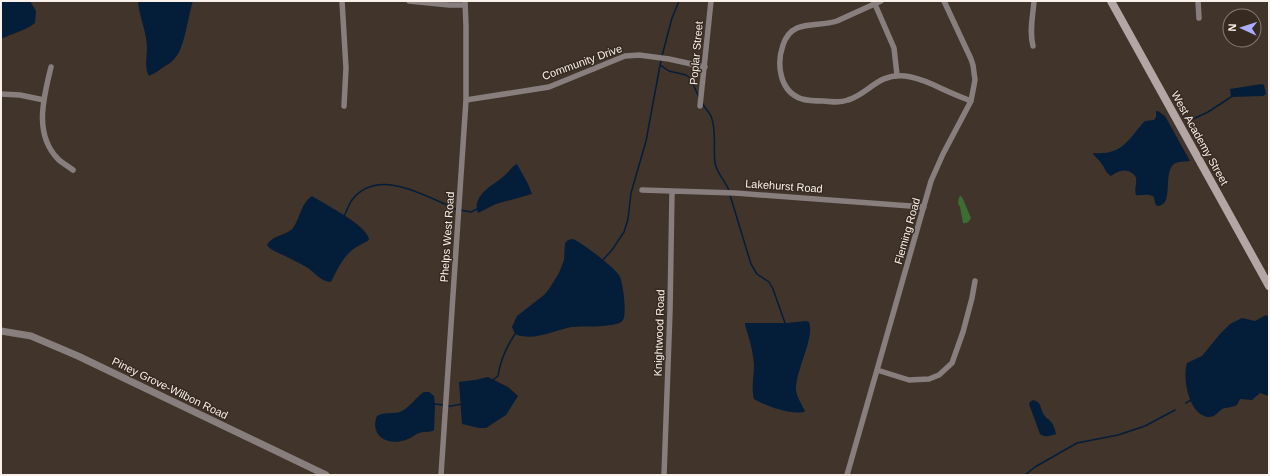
<svg xmlns="http://www.w3.org/2000/svg" width="1270" height="476" font-family="Helvetica,sans-serif">
<rect width="100%" height="100%" fill="#41342b"/>
<path fill="#3d6d32" d="M961 196 963 199 971 218C969 221 968 224 963 223L960 207 958 204 959 197Z"/>
<path fill="#041d39" d="M1 1H30L36 11 35 23C25 31 13 33 1 39Z
M138 1H193C188 15 185 48 175 58 173 61 169 64 165 66 160 70 155 73 149 76 144 68 147 57 147 48 147 32 139 17 138 1Z
M1262 84 1264 85 1266 94 1263 96 1231 97 1230 89Z
M1156 111H1158L1165 116 1190 161C1185 162 1178 161 1174 164 1162 173 1175 206 1157 206L1155 203 1154 197C1148 193 1142 196 1136 195 1134 189 1137 184 1136 178 1135 175 1134 175 1132 173 1125 168 1118 171 1111 176 1105 172 1105 168 1101 163 1099 159 1095 158 1093 153 1121 155 1126 143 1143 123L1145 121 1154 120 1156 117Z
M517 164 528 184 532 194 496 204 478 213C471 196 493 185 503 177 508 173 511 167 517 164Z
M312 196C324 204 369 226 369 240 365 243 359 245 355 248 343 256 337 270 331 282 322 282 315 273 308 268 300 263 291 259 283 255 277 252 270 250 267 245 274 234 286 236 293 228 300 218 301 203 312 196Z
M573 239C581 242 617 269 620 277 623 284 627 313 623 320 620 325 609 325 603 326 593 327 582 326 572 327 555 330 533 342 515 334L512 327 517 316 544 295 549 289 559 273 564 260 565 243 568 240Z
M1266 315 1269 317V396L1260 393 1252 400 1240 399 1237 405C1232 408 1226 407 1222 409 1218 412 1215 417 1209 417 1189 416 1182 378 1187 363L1202 356 1220 334 1230 324 1242 318 1255 321Z
M806 321 809 322C815 338 795 371 796 391 797 397 802 405 805 411L804 412C790 415 766 406 754 399 751 388 754 376 754 365 753 350 749 338 745 325V323H787Z
M488 377 508 387 518 396 506 415 486 428H479L462 424 459 382 475 380Z
M424 392H429L434 396 435 406 434 430C429 433 424 431 419 433 415 434 412 438 408 439 395 445 376 442 375 425 375 422 376 418 377 416 385 411 394 415 402 411 410 407 416 397 424 392Z
M1033 400C1042 402 1040 409 1044 415 1046 418 1049 419 1051 422 1054 425 1055 430 1056 434 1050 436 1045 438 1040 434L1029 404 1030 402Z"/>
<g fill="none" stroke-linecap="round" stroke-linejoin="round">
<path stroke="#041d39" stroke-width="1.5" d="M662 56 672 18 679 1
M660 65 669 71 686 75 690 78 699 97
M702 103C705 108 709 112 711 116 717 131 713 148 715 163 717 174 726 181 729 191
M1189 121 1208 112 1231 97
M730 195 751 264 757 274 769 282 773 289 785 323
M460 210 471 212 477 209
M344 216C347 211 349 204 352 200 378 166 427 197 456 209
M602 261 612 250 624 232 628 219 631 193 646 141 661 60
M493 380 498 376C500 361 507 346 515 334
M1186 403 1191 400
M434 404 444 405
M448 406H451L462 404
M1025 475 1035 467 1077 443 1118 435 1145 426 1175 410"/>
<path stroke="#877e7d" stroke-width="5.5" d="M342 1 346 68 344 106
M409 1 449 5H465
M881 1 837 21C817 28 792 18 783 45 776 65 780 92 802 99 809 101 816 101 823 101 832 102 840 103 848 100 869 94 877 73 905 76 915 77 925 81 934 85 946 91 958 96 971 101
M1198 1 1199 18
M874 2 894 48 897 75
M1033 46C1029 31 1033 16 1034 1
M51 67C44 97 33 133 58 159 62 163 68 166 73 170
M1 94 20 95 44 100
M466 100 549 87 625 56 639 55 669 59 705 67
M700 106 711 1
M642 190 735 193 924 207
M877 370 909 380 929 379 939 375 952 363 963 332 972 298 975 281
M441 475 466 100V26L465 1
M664 475 670 311 672 191
M847 475 931 181 943 154 953 135 971 101 975 80 973 65 971 59 944 1"/>
<path stroke="#877e7d" stroke-width="7" d="M1 331 31 336 78 356 326 475"/>
<path stroke="#b4a6a4" stroke-width="8" d="M1111 1 1269 286"/>
</g>
<g text-anchor="middle" dominant-baseline="central" stroke-width="3" stroke-linejoin="round" paint-order="stroke">
<g font-size="11" fill="#faf1eb" stroke="#372a21">
<text transform="translate(696 53) rotate(-85)">Poplar Street</text>
<text transform="translate(582 62) rotate(-20)">Community Drive</text>
<text transform="translate(1200 138) rotate(61)">West Academy Street</text>
<text transform="translate(784 186) rotate(4)">Lakehurst Road</text>
<text transform="translate(907 231) rotate(-74)">Fleming Road</text>
<text transform="translate(447 237) rotate(-86)">Phelps West Road</text>
<text transform="translate(659 333) rotate(-88)">Knightwood Road</text>
<text transform="translate(170 388) rotate(26)">Piney Grove-Wilbon Road</text>
</g>
</g>
<rect width="1270" height="476" fill="none" stroke="#faf1eb" stroke-width="4"/>
<g transform="translate(1242 28) rotate(273)"><circle r="19" fill="#372a21" stroke="#857a72"/>
<path d="M0-3L7 15L0 10L-7 15Z" fill="#abaffb"/>
<text y="-6" font-size="11" font-weight="bold" text-anchor="middle" fill="#faf1eb">N</text>
</g>
</svg>
